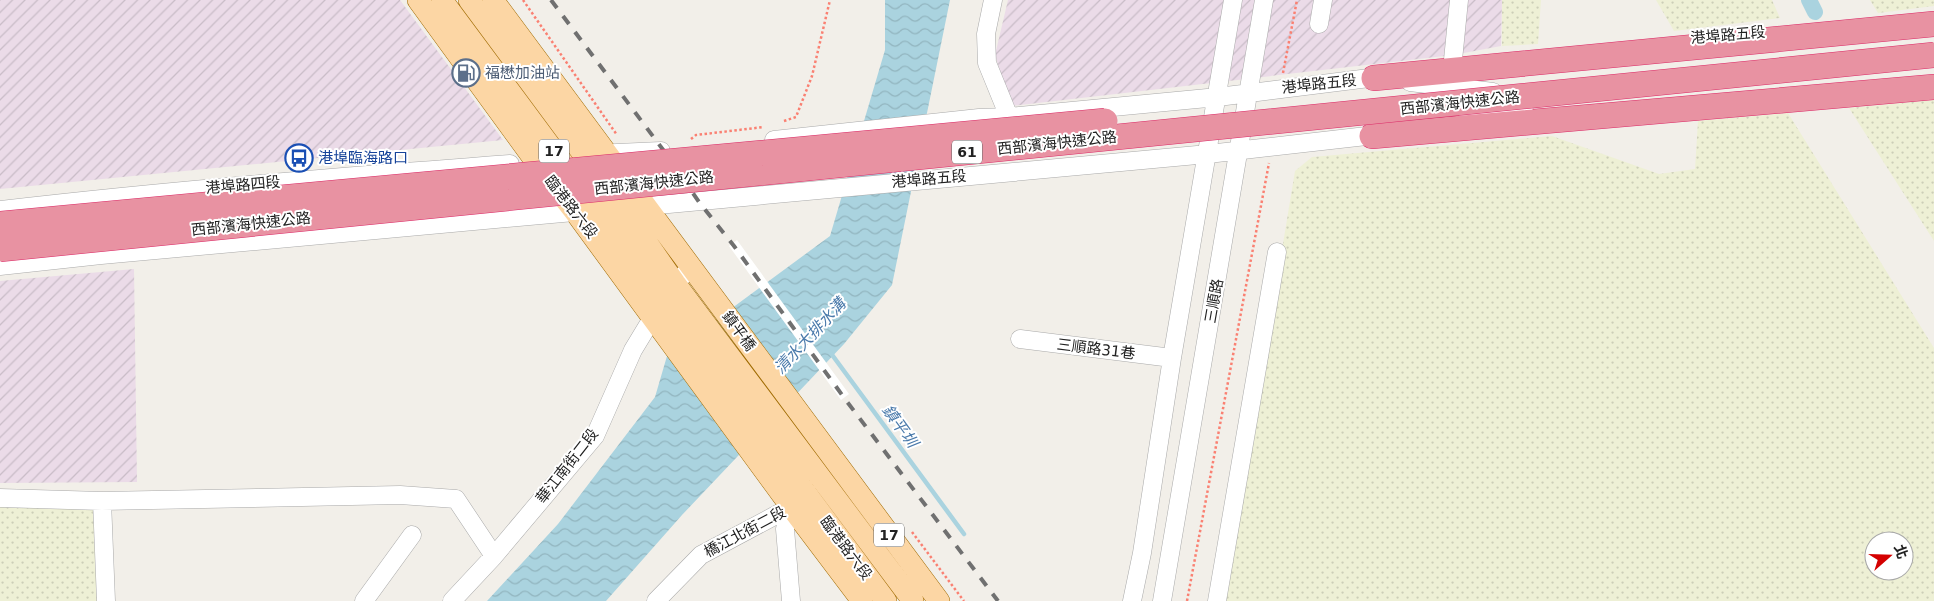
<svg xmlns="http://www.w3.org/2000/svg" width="1934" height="601" font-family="'DejaVu Sans','Noto Sans TC',sans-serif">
<defs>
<pattern id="industrial-furrows" width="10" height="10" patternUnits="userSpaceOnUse" patternTransform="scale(1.25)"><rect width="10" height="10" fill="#ebdbe8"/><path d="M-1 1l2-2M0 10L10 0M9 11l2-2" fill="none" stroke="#c9bcc7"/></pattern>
<pattern id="farmland-dots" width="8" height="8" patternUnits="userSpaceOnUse" patternTransform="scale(1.25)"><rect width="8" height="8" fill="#eef0d5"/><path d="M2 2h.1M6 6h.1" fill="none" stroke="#ccceb7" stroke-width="1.8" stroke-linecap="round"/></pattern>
<pattern id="water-waves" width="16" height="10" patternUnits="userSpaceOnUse" patternTransform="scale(1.25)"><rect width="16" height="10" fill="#aad3df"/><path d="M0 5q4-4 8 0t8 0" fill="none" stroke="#92b5bf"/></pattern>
</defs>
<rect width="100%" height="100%" fill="#f2efe9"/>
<path fill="url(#industrial-furrows)" d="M0 0H400L503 140 0 189Z
M1008 0H1502L1501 46 1453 55 1011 106 995 55Z
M134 269 137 482 0 483V281Z"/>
<path fill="url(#farmland-dots)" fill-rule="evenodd" d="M1502 0H1541L1538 44 1502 46Z
M1656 0H1772L1780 18 1674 31Z
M1870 0H1934V6L1878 13Z
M1934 100V241L1849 108Z
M1788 113 1934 348V601H1224L1295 171 1312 157 1552 136 1659 174 1695 169 1698 121ZM1874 541H1904V571H1874Z
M97 496 100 601H0V497Z"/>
<path fill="url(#water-waves)" d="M885 0H950L892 285 844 344 682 515 606 601H487L558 524 655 397 667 356 830 236 885 50Z"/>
<path fill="#fff" d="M737 240 849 394 841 400 729 246Z"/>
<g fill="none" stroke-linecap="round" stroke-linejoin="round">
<path stroke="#aad3df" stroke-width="4.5" d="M830 352 964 534"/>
<path stroke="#aad3df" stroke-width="16" d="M1809 0 1815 12"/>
<g stroke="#a9a9a9" stroke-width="19">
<path id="minor" d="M993 0 986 34 987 63 1009 117
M1319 24 1323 0
M1453 60 1459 0
M1410 82 1493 92
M1468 117 1524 107
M774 140 979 118 1009 117 1218 97 1385 76
M595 154 661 151
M636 207 1208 154 1384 134
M0 210C170 190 340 177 510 164
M0 266 101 255 585 211
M1020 339 1172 358
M0 498 102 501 400 495 456 499 494 556
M102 501 106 601
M364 601 412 535
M452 601 494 556 595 436 633 350 653 317 665 303 675 283 692 267
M656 601 701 555 791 507 801 499
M791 601 785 529 791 507
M1132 601 1142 553 1172 358 1233 0
M1162 601 1264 0
M1217 601 1277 252"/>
</g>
<g stroke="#a06b00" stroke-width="22">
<path id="major" d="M418 0 536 162 575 212 791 507 862 601
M442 0 560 159 599 210 665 303 886 601
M469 0 623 208 675 283 913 601
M493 0 939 601"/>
</g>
<g stroke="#dc2a67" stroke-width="26">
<path id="highway" d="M1374 78 1934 24
M1372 136 1934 87"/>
</g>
<path stroke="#fa8072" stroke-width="2.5" stroke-dasharray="2.5 2.5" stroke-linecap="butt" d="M523 0 617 135
M1283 73 1297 0
M784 121 796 117 812 76 830 0
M691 139 696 135 764 127
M912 532 964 601
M1187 601 1269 163"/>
<use href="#minor" stroke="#fff" stroke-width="18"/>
<use href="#major" stroke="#fcd6a4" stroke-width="21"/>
<use href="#highway" stroke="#e892a2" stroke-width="25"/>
<path stroke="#707070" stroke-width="4" stroke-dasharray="10 10" stroke-linecap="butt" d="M551 0 664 151 699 202 734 246 845 399 998 601"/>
<g stroke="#dc2a67" stroke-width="26" stroke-linecap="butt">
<path id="highway-bridge" d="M0 224 1105 121
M0 249 1934 55"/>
</g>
<use href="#highway-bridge" stroke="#e892a2" stroke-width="25"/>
</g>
<defs>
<g id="fuel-ring" transform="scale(1.4375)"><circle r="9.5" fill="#fff" stroke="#5c6f8a" stroke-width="1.5"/><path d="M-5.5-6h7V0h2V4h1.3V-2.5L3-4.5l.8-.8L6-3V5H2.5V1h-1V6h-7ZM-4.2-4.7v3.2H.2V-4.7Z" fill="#5c6f8a"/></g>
<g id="bus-ring" transform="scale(1.4375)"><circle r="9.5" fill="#fff" stroke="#1a4fb4" stroke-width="1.5"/><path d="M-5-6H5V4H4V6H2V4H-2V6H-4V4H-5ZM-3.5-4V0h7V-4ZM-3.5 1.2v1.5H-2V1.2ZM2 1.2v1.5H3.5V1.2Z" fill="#1a4fb4"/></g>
</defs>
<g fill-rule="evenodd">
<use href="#fuel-ring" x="466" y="73"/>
<use href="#bus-ring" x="299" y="158"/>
</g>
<g text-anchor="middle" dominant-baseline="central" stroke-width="4" stroke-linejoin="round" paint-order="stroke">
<g fill="#fff" stroke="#646464" stroke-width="1">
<rect x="539" y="139.5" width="30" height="23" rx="4"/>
<rect x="952" y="140.5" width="30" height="23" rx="4"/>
<rect x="874" y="523.5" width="30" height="23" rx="4"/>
</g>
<g font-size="14" font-weight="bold" fill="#222">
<text x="554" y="151">17</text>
<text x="967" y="152">61</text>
<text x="889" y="535">17</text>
</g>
<g font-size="15" fill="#222" stroke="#fff">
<text transform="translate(1728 35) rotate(-5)">港埠路五段</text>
<text transform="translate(1319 84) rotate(-6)">港埠路五段</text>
<text transform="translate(1460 103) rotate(-6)">西部濱海快速公路</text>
<text transform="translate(1057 143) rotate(-6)">西部濱海快速公路</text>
<text transform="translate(929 179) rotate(-5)">港埠路五段</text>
<text transform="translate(654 183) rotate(-6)">西部濱海快速公路</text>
<text transform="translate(243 185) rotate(-5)">港埠路四段</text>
<text transform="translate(571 207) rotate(52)">臨港路六段</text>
<text transform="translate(251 224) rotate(-6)">西部濱海快速公路</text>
<text transform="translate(1214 301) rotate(-80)">三順路</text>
<text transform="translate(739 331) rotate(54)">鎮平橋</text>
<text transform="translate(1096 349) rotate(7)">三順路31巷</text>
<text transform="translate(567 466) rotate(-52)">華江南街二段</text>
<text transform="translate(745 532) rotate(-28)">橋江北街二段</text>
<text transform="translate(846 548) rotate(53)">臨港路六段</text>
</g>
<g font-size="15" fill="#4e5e75" stroke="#fff" text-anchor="start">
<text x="485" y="73">福懋加油站</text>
</g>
<g font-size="15" fill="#164399" stroke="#fff" text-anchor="start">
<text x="318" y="158">港埠臨海路口</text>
</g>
<g font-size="16" font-style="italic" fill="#4a7aab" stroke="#fff">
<text transform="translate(810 336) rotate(-47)">清水大排水溝</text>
<text transform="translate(900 426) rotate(54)">鎮平圳</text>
</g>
</g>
<g transform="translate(1889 556) rotate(70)"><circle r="24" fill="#ffffff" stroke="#a7a7a7"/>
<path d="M0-4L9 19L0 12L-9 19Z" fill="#d40000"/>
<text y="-8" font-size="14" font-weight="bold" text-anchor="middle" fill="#222222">北</text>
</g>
</svg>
